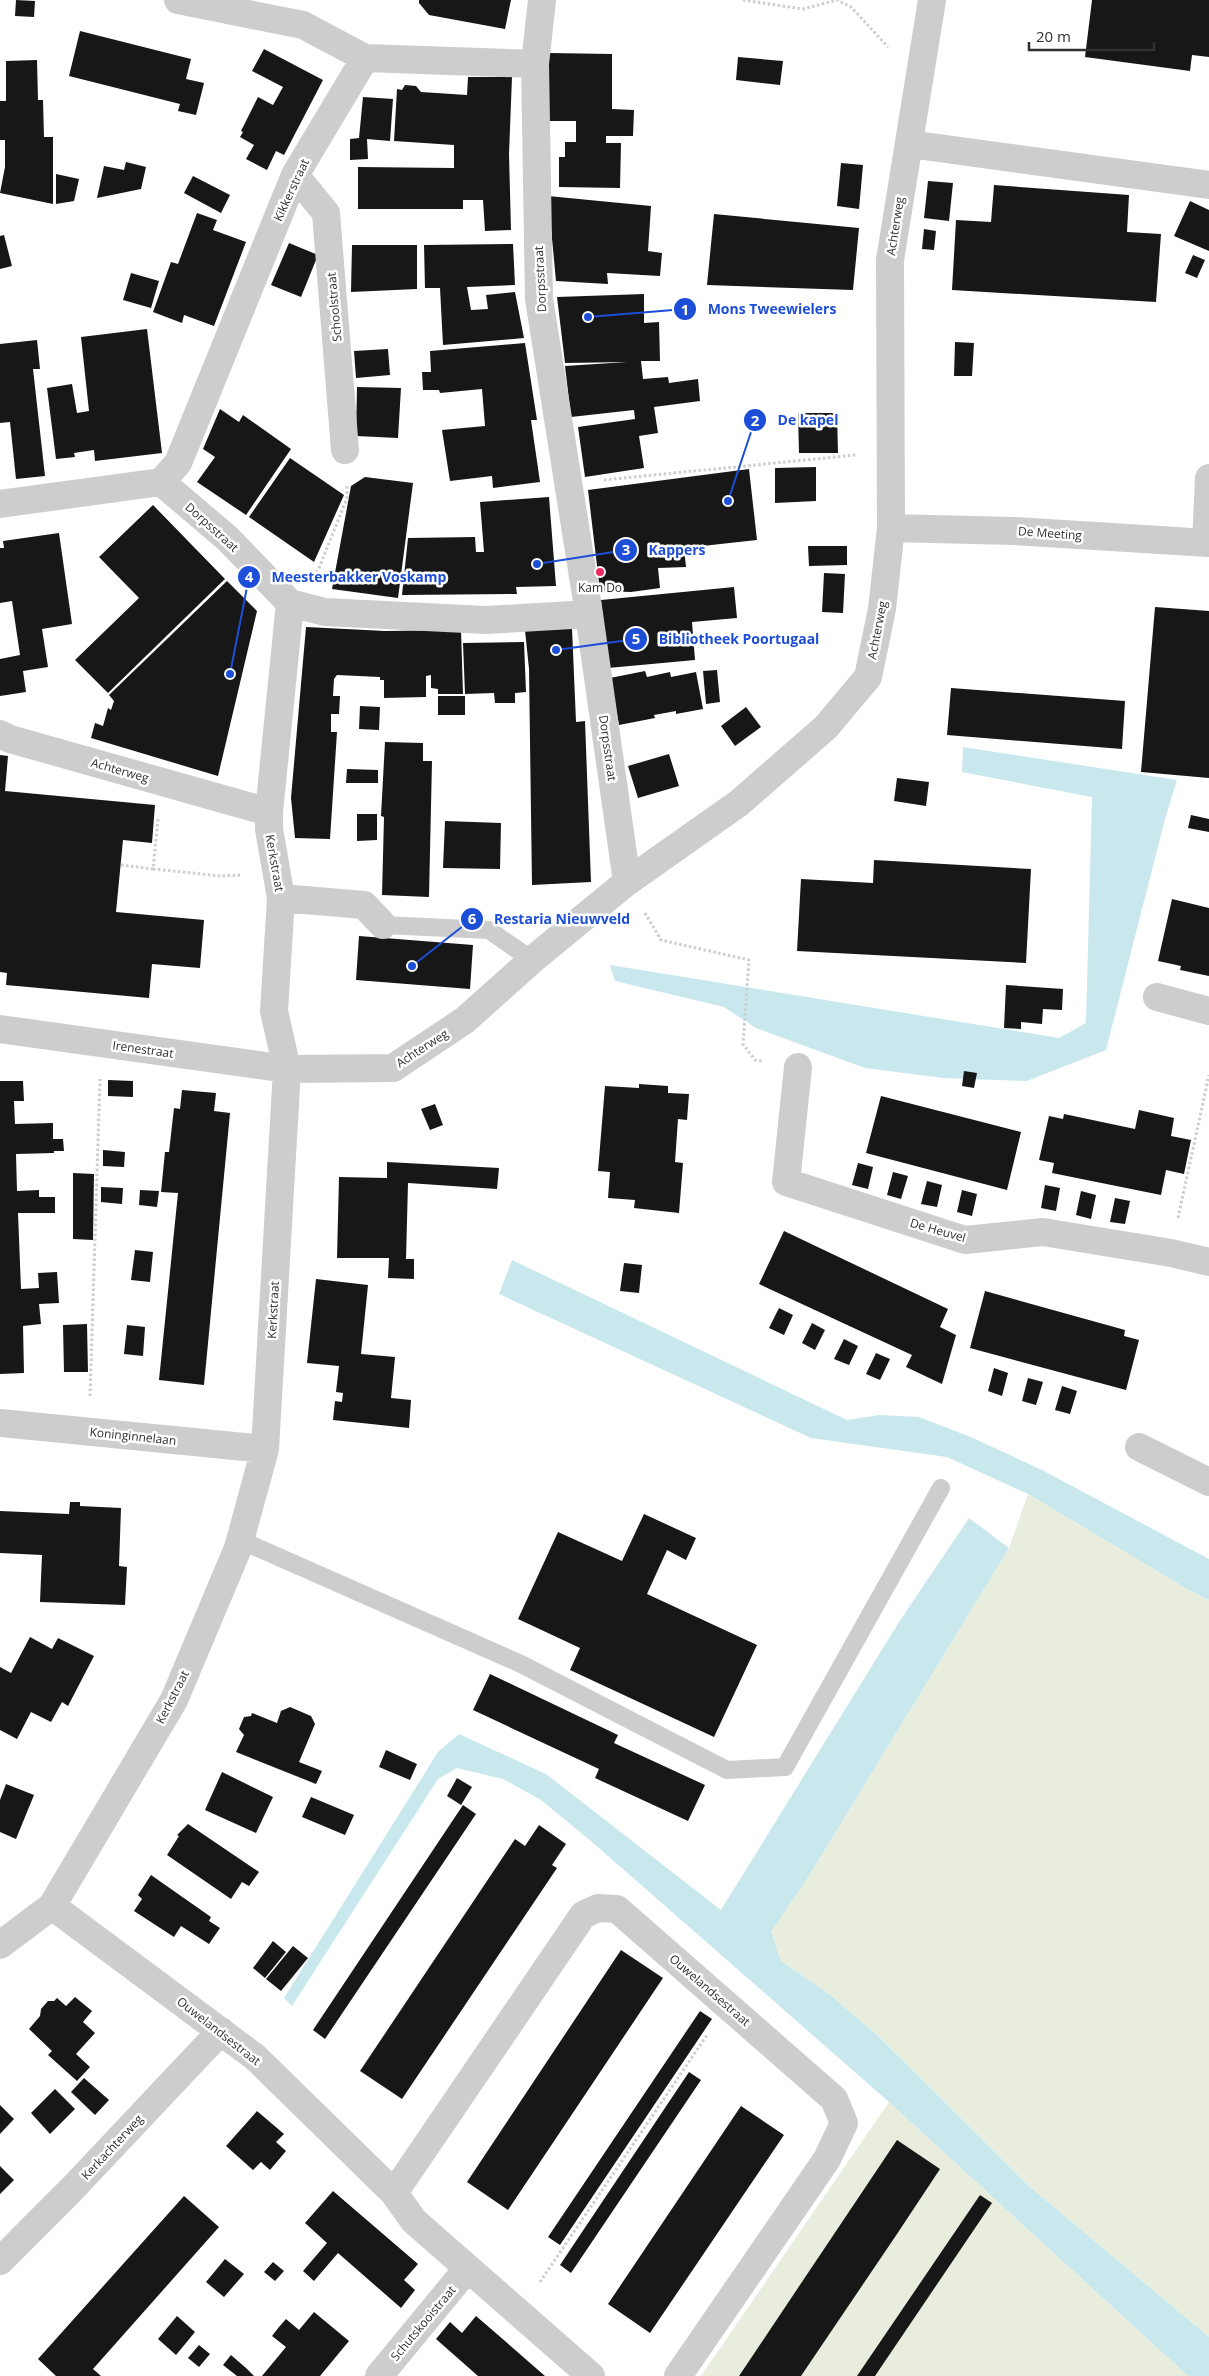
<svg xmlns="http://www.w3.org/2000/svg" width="1209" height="2376" font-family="'Open Sans',sans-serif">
<rect width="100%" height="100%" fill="#fff"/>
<path fill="#e9eddd" d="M1028 1494 1189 1590 1209 1600V2337L1030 2187 876 2034 829 1994 781 1961 771 1932 807 1879 1009 1548Z
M889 2102 1188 2376H701Z"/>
<path fill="#c8e8ee" d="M963 747 1177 780 1165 819 1106 1050 1027 1081 943 1078 865 1068 756 1028 724 1007 615 981 610 965 1059 1038 1086 1023 1092 797 962 772Z
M512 1260 847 1420 879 1415 919 1417 973 1438 1042 1470 1209 1559V1600L1189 1590 1028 1494 947 1457 811 1438 499 1294Z
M969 1518 1009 1548 807 1879 771 1932 781 1961 829 1994 876 2034 1030 2187 1209 2337V2376H1188L889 2102 592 1842 541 1800 503 1779 457 1768 438 1779 292 2006 284 1998 438 1752 459 1734 546 1774 721 1910 899 1622Z"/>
<path fill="#171717" d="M16 0 35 1 34 17 15 16Z
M419 0H511L505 29 429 15 419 3Z
M1092 0H1209V57L1192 55 1190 71 1085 57Z
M80 31 191 59 186 79 204 83 196 115 178 111 180 104 69 76Z
M264 49 323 80 284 155 276 151 267 170 246 159 254 145 240 137 243 132 241 131 258 97 273 105 283 87 252 71Z
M549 53 612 54V109L634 110 633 136H606V143H621L620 188 559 187V157H565V142H576V121H548Z
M738 57 783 61 780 85 736 80Z
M37 60 38 100H43L44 137H53V204L0 193 5 167V140H0V101H6V61Z
M468 77H512L509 154 511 230 485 231 483 200H463V209H358V167L454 168V145L394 141 397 89 402 90 405 85 416 86 421 92 467 95Z
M363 97 393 99 390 141 367 139 368 159 350 160V139L359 138Z
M126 162 146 167 141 189 97 198 104 166 124 170Z
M841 163 863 165 859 209 837 206Z
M56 174 79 179 74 201 56 204Z
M193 176 230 195 221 213 184 193Z
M928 181 953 183 949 221 924 218Z
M994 185 1129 195 1127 232 1161 234 1156 302 952 290 956 220 991 222Z
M548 196 651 206 648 251 662 253 660 276 607 273 608 284 556 281Z
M1190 201 1209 210V251L1174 236Z
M197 213 217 220 213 230 246 242 214 326 184 315 182 323 153 312 171 262 178 264Z
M714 214 859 228 853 290 707 285Z
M924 229 936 231 934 250 922 249Z
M4 235 12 266 0 269V236Z
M289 243 318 255 301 297 271 285Z
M513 244 515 285 467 287 471 310 488 309 486 295 515 292 524 338 443 345 440 288H425L424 245Z
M352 245H417V289L351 292Z
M1193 255 1205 260 1197 278 1185 273Z
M131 273 159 281 151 308 123 300Z
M644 294V323L659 322 660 361H641L643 379 668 377 669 383 698 379 700 401 654 407 658 433 639 436 644 468 585 477 578 427 635 419 634 410 571 417 565 366 627 362 565 363 557 297Z
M147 329 162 453 95 461 94 450 74 453 75 457 56 459 47 388 72 384 77 413 89 411 81 337Z
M37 340 40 369H33L45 476 16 479 10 422 0 423V344Z
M955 342 974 343 972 376H954Z
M525 343 537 420H531L540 482 493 488 492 476 450 481 442 430 485 426 482 389 440 393 439 390H423L422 372H431L430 351Z
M388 349 390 375 356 378 354 351Z
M357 387 401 388 398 438 356 436Z
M220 409 239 422 243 415 291 449 246 515 197 482 215 457 203 449Z
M798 413H837L838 453H799Z
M290 458 344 495 314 562 249 517Z
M816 467V501L775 503V468Z
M749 469 757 540 684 548 686 567 658 568 660 588 631 592 600 591 588 490Z
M365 477 413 483 398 598 332 589 351 486Z
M549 497 556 586 516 587 517 594 402 595 408 538 475 537 476 552H484L480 502Z
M153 505 225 579 108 693 75 660 139 598 99 557Z
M59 533 72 624 42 629 48 667 23 671 26 692 0 696V659L20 655 12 601 0 603V548H4L3 541Z
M808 546H847V565L809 566Z
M824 573 845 574 843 613 822 612Z
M227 581 257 611 218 776 91 738 95 723 103 726 108 708 111 710 114 701 109 695Z
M734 587 737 618 692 622 695 660 608 668 601 600Z
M1155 607 1209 611V778L1141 772Z
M306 627 385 631 461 630 463 694H438V689L431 688V675L426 676V697L384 698V680H380V677L337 675 334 679 333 696H340L339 714H331V732H337L330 839 295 838 291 798Z
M572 628 576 722 585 721 591 882 532 885 529 669 525 630Z
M524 642 526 692 515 693V703H495L494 693 465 694 463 643Z
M717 670 720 702 706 704 703 671Z
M645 671 647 677 670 672 671 677 696 672 703 709 676 714V711L654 715 655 718 619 725 610 678Z
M951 688 1125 701 1122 749 947 735Z
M438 696H465V715H438Z
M360 706 380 707 379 730 359 729Z
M746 707 761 727 735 746 721 726Z
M385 742 423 743V761H432L429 897 382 895 384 817 381 816Z
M669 754 679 786 638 798 628 766Z
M0 755 8 756 5 791 155 805 152 843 123 840 116 912 204 920 200 968 152 964 149 998 6 985 7 973 0 972Z
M347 769 378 770V783H346Z
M897 778 929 782 926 806 894 801Z
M357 814H377V840L357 841Z
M1191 815 1209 819V832L1188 828Z
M445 821 501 823 500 869 443 868Z
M874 860 1031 869 1026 963 797 951 801 879 873 883Z
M1172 899 1209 908V976L1180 970 1181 966 1158 961Z
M359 936 473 945 470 989 356 980Z
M1006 985 1063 989 1062 1010 1043 1009 1042 1024 1021 1022V1029L1004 1028Z
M964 1071 977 1073 974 1088 962 1086Z
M108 1080 133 1081V1097L108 1096Z
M0 1081H23L24 1101H14L15 1124 53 1123V1139H63L64 1151H54V1153L16 1154 17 1191 39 1190V1197H55V1213H18L21 1289 39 1288 38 1273 57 1272 59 1303 39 1304 41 1324 23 1326 24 1373 0 1374Z
M639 1084 668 1086V1093L689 1094 687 1120 678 1119 675 1162 683 1163 679 1213 634 1208 635 1200 608 1198 610 1172 598 1171 605 1086 639 1088Z
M182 1090 216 1093 214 1111 230 1113 204 1385 159 1380 178 1193 161 1192 165 1152H169L174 1108 180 1109Z
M881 1096 1021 1132 1007 1190 866 1153Z
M435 1104 443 1125 430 1130 421 1109Z
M1139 1110 1174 1118 1171 1136 1191 1140 1184 1174 1166 1170 1161 1195 1052 1173 1054 1163 1039 1160 1049 1116 1063 1119 1064 1114 1135 1129Z
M103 1150 125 1152 124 1167 103 1166Z
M387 1162 499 1168 497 1189 408 1183 406 1259H414V1279L388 1278 389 1258H337L339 1177 387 1178Z
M858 1163 873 1167 868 1189 852 1185Z
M893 1172 908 1176 901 1199 887 1195Z
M73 1173 94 1174 93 1240 73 1239Z
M927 1181 942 1185 937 1207 921 1204Z
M1045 1185 1060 1188 1056 1211 1041 1208Z
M101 1187 123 1188 122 1204 101 1202Z
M140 1190 159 1191 157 1207 139 1205Z
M962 1190 977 1194 972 1216 957 1212Z
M1081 1191 1096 1195 1091 1219 1076 1215Z
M1115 1198 1130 1201 1125 1224 1110 1222Z
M784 1231 948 1309 940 1327 956 1335 942 1384 906 1367 912 1355 759 1284Z
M135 1250 153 1252 150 1282 131 1280Z
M624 1263 642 1265 639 1293 620 1291Z
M316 1279 368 1285 361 1354 395 1357 391 1398 411 1400 409 1428 333 1420 335 1401 342 1402 343 1393 336 1392 339 1366 307 1363Z
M985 1291 1125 1330 1124 1336 1139 1340 1126 1390 970 1348Z
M779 1308 793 1315 784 1335 769 1328Z
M812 1323 825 1330 815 1350 802 1343Z
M87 1324 88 1372H64L63 1325Z
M127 1325 145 1327 143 1356 124 1354Z
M844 1339 858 1346 849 1365 834 1359Z
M876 1353 890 1359 880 1380 866 1374Z
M994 1368 1008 1373 1002 1396 988 1391Z
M1028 1378 1043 1382 1036 1405 1022 1401Z
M1062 1386 1077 1391 1070 1414 1055 1410Z
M70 1502H80V1506L121 1508 119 1566 127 1567 125 1605 40 1602 42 1555 0 1553V1511L69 1514Z
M644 1514 696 1538 686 1560 667 1550 647 1594 757 1645 714 1737 570 1670 580 1648 518 1619 558 1532 622 1561Z
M30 1637 52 1649 58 1638 94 1656 68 1706 62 1702 51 1722 31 1712 17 1739 0 1730V1667L11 1673Z
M490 1674 618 1735 614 1743 705 1785 688 1821 595 1778 599 1769 473 1710Z
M290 1707 311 1716 315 1724 299 1762 322 1771 316 1784 236 1752 244 1735 239 1729 244 1717 251 1716 252 1713 277 1723 281 1711Z
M386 1750 417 1764 410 1780 379 1767Z
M222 1772 273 1797 256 1833 205 1810Z
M457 1778 472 1787 461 1805 447 1796Z
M6 1784 34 1795 16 1839 0 1832V1800Z
M311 1797 354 1815 345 1835 302 1817Z
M463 1805 476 1814 325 2039 313 2030Z
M188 1824 259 1872 249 1886 242 1882 231 1899 167 1855 179 1836 177 1835Z
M539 1825 566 1844 552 1865 557 1868 402 2099 360 2071 515 1839 525 1846Z
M151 1875 211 1917 209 1921 220 1928 209 1944 181 1926 174 1937 134 1911 142 1899 138 1895Z
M273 1941 286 1952 265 1978 253 1968Z
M293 1946 308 1958 281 1991 266 1979Z
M621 1950 663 1978 508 2210 467 2182Z
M75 1997 92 2011 83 2022 95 2033 76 2054 90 2067 77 2081 48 2055 52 2051 29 2029 40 2016 41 2009 48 2001H54L57 1998 66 2006Z
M700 2011 712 2019 560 2245 548 2237Z
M689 2072 701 2080 571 2273 560 2265Z
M84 2078 109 2100 95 2115 71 2092Z
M55 2089 75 2109 50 2134 31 2113Z
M0 2105 14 2119 0 2134Z
M741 2106 784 2135 650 2333 608 2304Z
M257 2111 284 2134 276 2142 286 2151 270 2170 261 2162 253 2170 226 2146Z
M897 2140 940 2169 897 2234 801 2376H739Z
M0 2166 14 2180 0 2194Z
M333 2191 418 2264 404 2280 415 2290 401 2308 338 2253 314 2281 303 2271 327 2243 305 2223Z
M980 2195 992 2203 875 2376H857Z
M184 2196 219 2227 93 2369 101 2376H56L38 2359Z
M225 2259 244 2274 224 2297 206 2282Z
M273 2262 284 2271 275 2281 264 2272Z
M314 2312 349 2341 320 2376H262L286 2347 272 2336 279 2327 286 2319 299 2330Z
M177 2316 195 2332 176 2355 158 2339Z
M476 2316 505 2341 545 2376H478L436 2339 450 2322 462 2333Z
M199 2345 210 2354 199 2367 188 2358Z
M231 2355 246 2368 254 2376H237L223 2365Z"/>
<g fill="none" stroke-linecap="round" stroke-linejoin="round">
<path stroke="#cdcdcd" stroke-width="3" stroke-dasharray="2.5 2.5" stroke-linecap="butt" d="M743 0 803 9 837 0 851 7 888 47
M604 480 856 455
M317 573 347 498V485
M121 865 153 869 158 819
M153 869 221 876 241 875
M645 913 661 940 749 960 743 1044 755 1060 762 1061
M1178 1218 1209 1075
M90 1396 100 1079
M540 2282 707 2035"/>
<path stroke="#cdcdcd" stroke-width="18" d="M383 925 489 930 532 960
M240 1540 521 1664 727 1770 785 1767 941 1488"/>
<path stroke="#cdcdcd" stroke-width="28" d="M178 0 303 25 365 58 535 64
M542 0 535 64 539 299 589 614 627 882
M909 144 1209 185
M295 175 326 213 345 450
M161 482 178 463 295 175 365 58
M0 504 161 482 227 538 290 603 325 612 486 620 589 614
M891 528 1014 531 1209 543
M1206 543 1209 478
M0 734 10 739 269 812
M281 898 364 905 383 925
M1157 997 1209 1011
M0 1029 287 1069 393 1068 465 1020 532 960 627 882 739 803 826 727 868 677 882 609 891 528 890 260 932 0
M798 1067 786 1182 965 1240 1043 1232 1171 1253 1209 1262
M0 1423 265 1449
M1139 1447 1209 1482
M52 1906 255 2057 394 2193 414 2221 591 2376
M0 1945 52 1906 174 1700 238 1548 265 1449 287 1069 274 1011 281 898 269 829V812L290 603
M394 2193 583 1915 598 1908 617 1909 834 2099 844 2123 827 2159 678 2376
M0 2261 71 2190 221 2031
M379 2376 467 2269"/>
</g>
<circle fill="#f02863" stroke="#fff" stroke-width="2" cx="600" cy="572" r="5"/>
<g text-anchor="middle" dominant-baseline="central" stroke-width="5" stroke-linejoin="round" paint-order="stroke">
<g font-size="12" fill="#303030" stroke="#fff">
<text transform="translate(291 190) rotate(-65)">Kikkerstraat</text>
<text transform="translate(895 226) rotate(-81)">Achterweg</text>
<text transform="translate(540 279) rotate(-93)">Dorpsstraat</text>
<text transform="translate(334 307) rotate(-95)">Schoolstraat</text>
<text transform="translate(212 527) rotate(42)">Dorpsstraat</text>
<text transform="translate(1050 533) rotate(4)">De Meeting</text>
<text transform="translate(877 630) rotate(-79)">Achterweg</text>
<text transform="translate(608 748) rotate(82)">Dorpsstraat</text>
<text transform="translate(120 770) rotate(16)">Achterweg</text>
<text transform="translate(275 863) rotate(80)">Kerkstraat</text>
<text transform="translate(422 1048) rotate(-33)">Achterweg</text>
<text transform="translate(143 1049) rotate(8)">Irenestraat</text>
<text transform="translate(938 1230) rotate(16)">De Heuvel</text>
<text transform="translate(273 1310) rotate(-87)">Kerkstraat</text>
<text transform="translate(133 1436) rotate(6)">Koninginnelaan</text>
<text transform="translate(172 1697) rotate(-63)">Kerkstraat</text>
<text transform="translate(710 1990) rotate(41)">Ouwelandsestraat</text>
<text transform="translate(219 2031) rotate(38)">Ouwelandsestraat</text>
<text transform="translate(112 2147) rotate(-47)">Kerkachterweg</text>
<text transform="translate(423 2323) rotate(-50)">Schutskooistraat</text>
</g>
<g font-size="12" fill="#303030" stroke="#fff">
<text x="600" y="587">Kam Do</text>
</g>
</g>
<path fill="none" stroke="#1d4ed8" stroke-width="2" d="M588 317L685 309M728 501L755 420M537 564L626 550M230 674L249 577M556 650L636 639M412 966L472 919"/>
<g fill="#1d4ed8" stroke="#fff" stroke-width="2">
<circle cx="588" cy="317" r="5"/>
<circle cx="728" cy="501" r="5"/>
<circle cx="537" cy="564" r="5"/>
<circle cx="230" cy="674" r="5"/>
<circle cx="556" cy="650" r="5"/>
<circle cx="412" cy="966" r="5"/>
<circle cx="685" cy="309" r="12"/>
<circle cx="755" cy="420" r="12"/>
<circle cx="626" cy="550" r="12"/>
<circle cx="249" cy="577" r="12"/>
<circle cx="636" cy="639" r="12"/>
<circle cx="472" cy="919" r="12"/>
</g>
<g font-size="15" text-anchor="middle" font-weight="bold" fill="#fff">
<text x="685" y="315">1</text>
<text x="755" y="426">2</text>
<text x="626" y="555">3</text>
<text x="249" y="582">4</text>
<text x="636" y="644">5</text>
<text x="472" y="924">6</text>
</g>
<g font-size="14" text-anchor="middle" font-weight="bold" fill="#1d4ed8" stroke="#fff" stroke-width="5" stroke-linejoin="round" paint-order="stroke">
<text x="772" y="314">Mons Tweewielers</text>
<text x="808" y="425">De kapel</text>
<text x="677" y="555">Kappers</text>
<text x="359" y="582">Meesterbakker Voskamp</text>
<text x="739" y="644">Bibliotheek Poortugaal</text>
<text x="562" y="924">Restaria Nieuwveld</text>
</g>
<path d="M1029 42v8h125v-8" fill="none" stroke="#303030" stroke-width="2.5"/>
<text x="1036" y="42" font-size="15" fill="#303030" stroke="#ffffff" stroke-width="4" paint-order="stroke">20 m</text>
</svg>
